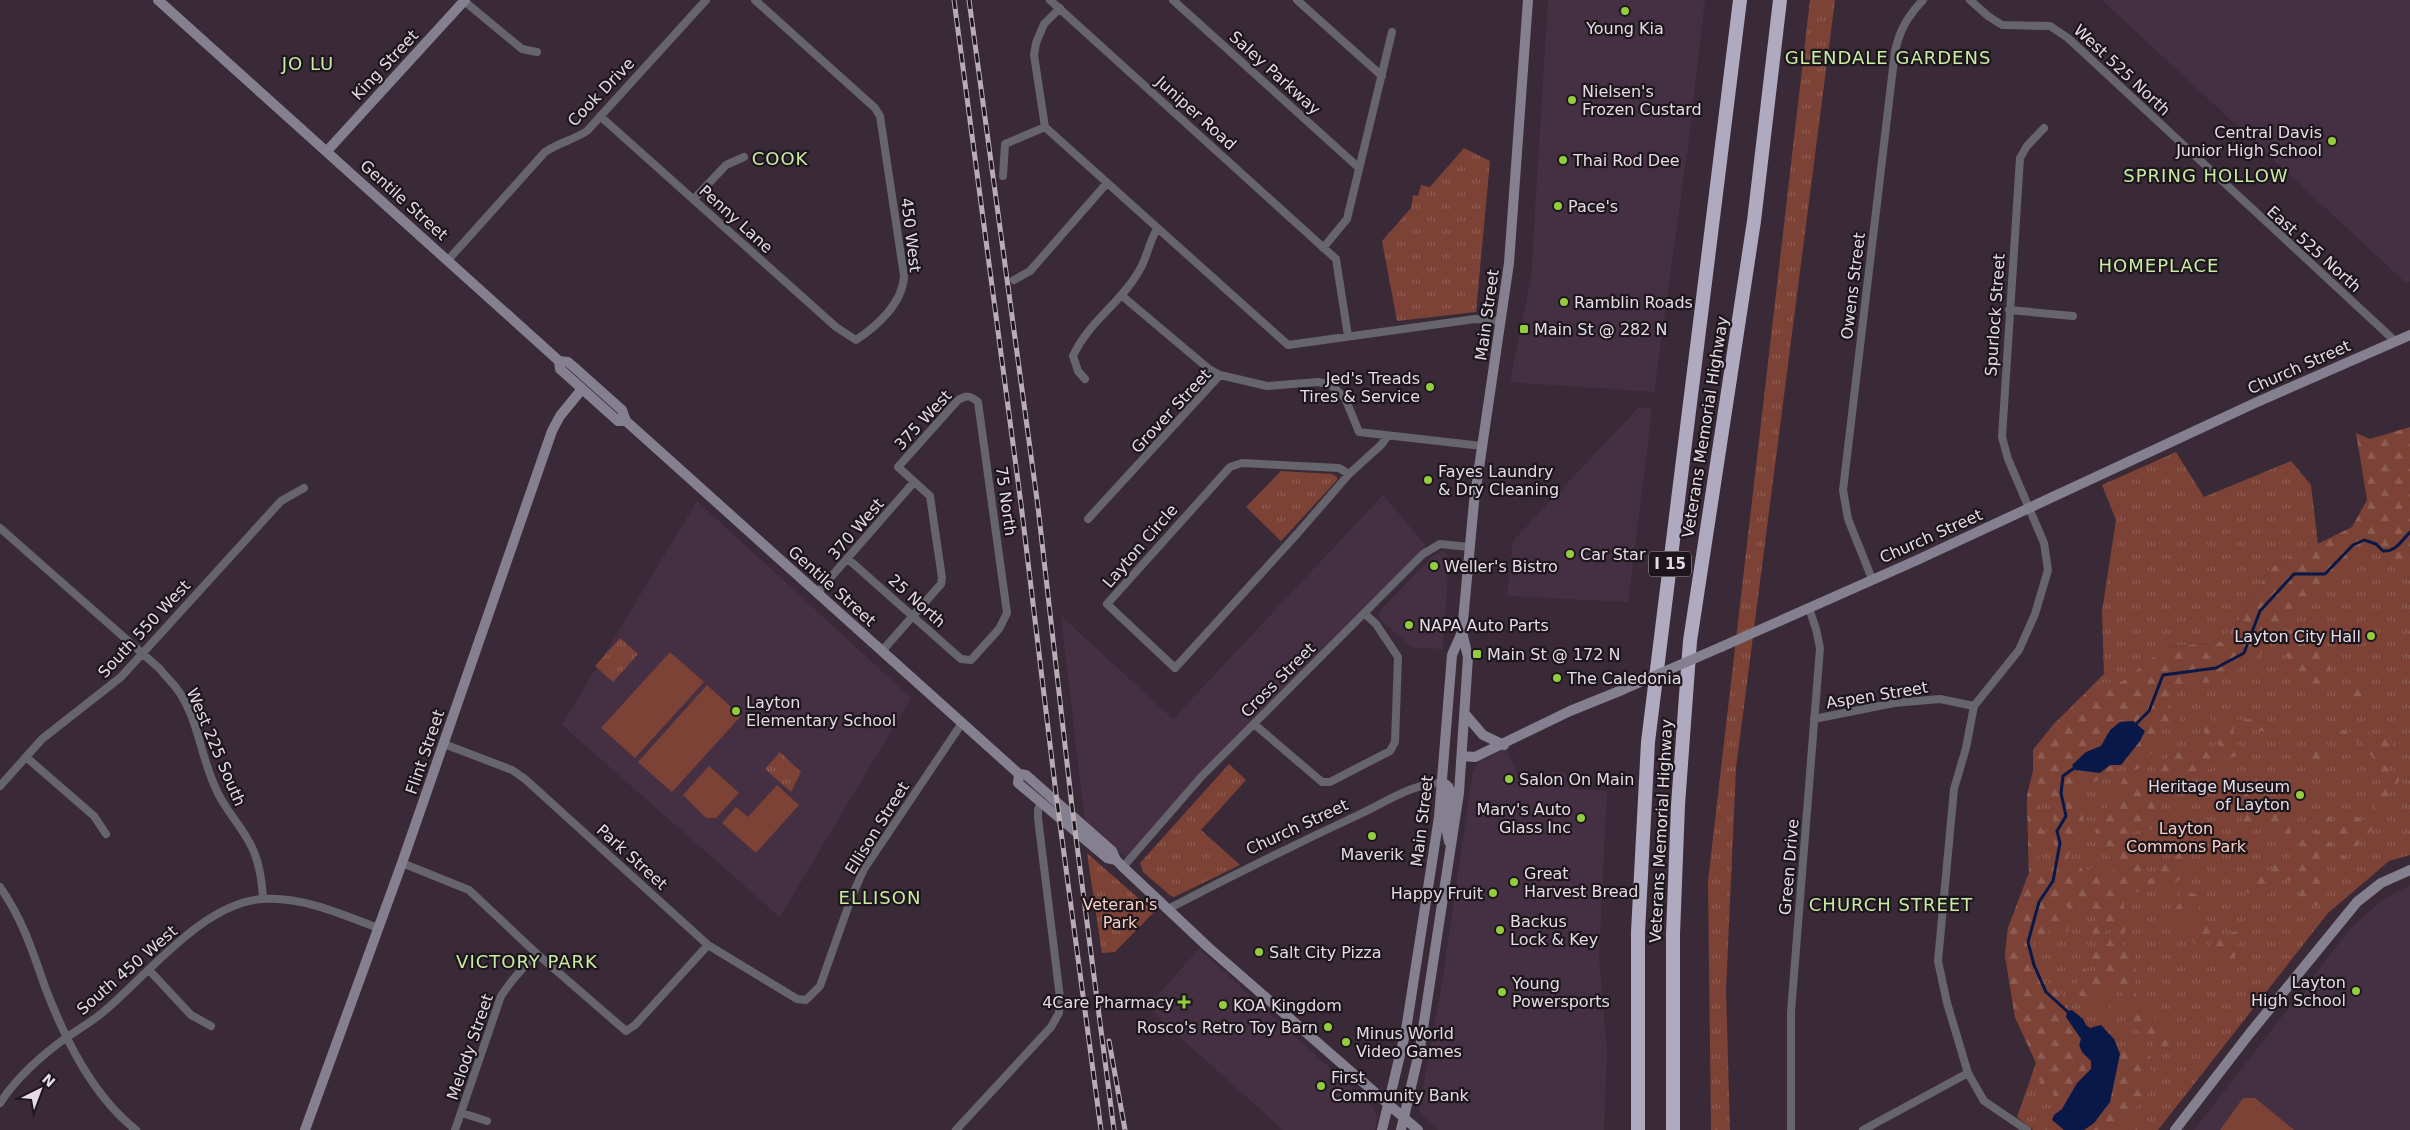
<svg xmlns="http://www.w3.org/2000/svg" width="2410" height="1130" font-family="'DejaVu Sans',sans-serif">
<defs>
<pattern id="grass-tufts" width="24" height="20" patternUnits="userSpaceOnUse" patternTransform="scale(1.25)"><rect width="24" height="20" fill="#7c4235"/><path d="M3 7l-1-3M5 7V3M7 7l1-3M15 17l-1-3M17 17v-4M19 17l1-3" fill="none" stroke="#8e5d52"/></pattern>
<pattern id="forest-firs" width="22" height="20" patternUnits="userSpaceOnUse" patternTransform="scale(1.25)"><rect width="22" height="20" fill="#7c4235"/><path d="M5 1l3.5 6h-7zM16 11l3.5 6h-7z" fill="#8e5d52"/></pattern>
</defs>
<rect width="100%" height="100%" fill="#3a2a38"/>
<path fill="#453043" d="M1548 0H1705L1688 146 1654 392 1510 382 1531 278Z
M2102 0H2410V282L2406 283Z
M1639 407 1652 409 1628 602 1507 596 1513 541Z
M1383 495 1426 546 1126 858 1085 823 1061 616 1173 719Z
M697 501 911 698 780 917 562 725Z
M1442 551 1447 553 1449 557 1443 649 1411 647 1380 619 1379 612 1433 556Z
M1506 748 1517 774 1565 772 1569 789 1607 791 1599 958 1607 1050 1604 1130H1438L1423 1116 1419 1109 1441 990 1473 771 1479 762Z
M2410 885V1130H2194L2350 929 2381 901Z
M1199 949 1372 1106 1377 1116 1375 1130H1283L1147 1007Z"/>
<path fill="url(#grass-tufts)" d="M1810 0H1835L1736 768 1726 990 1730 1130H1711L1708 881Z
M1464 148 1490 161 1476 312 1397 321 1382 241 1411 208 1413 195 1418 196 1421 185 1430 187Z
M2176 452 2204 497 2291 461 2311 485 2318 544 2271 567 2237 623 2220 642 2166 647 2203 670 2410 480V855L2389 861 2328 913 2158 1130H2033L2017 1117 2036 1063 2015 1017 2005 955 2008 928 2029 873 2027 796 2033 771V750L2054 724 2104 674 2102 611 2116 520 2102 485Z
M1281 471 1332 474 1337 477V480L1281 541 1246 507Z
M620 638 638 654 613 682 595 666Z
M780 752 801 772 791 792 765 769Z
M1229 764 1246 780 1201 830 1240 865 1174 897 1171 896 1143 872 1140 863Z
M1087 853 1154 912 1115 952 1102 953Z"/>
<path fill="url(#forest-firs)" fill-rule="evenodd" d="M2410 427V558L2402 565 2391 562 2375 549 2369 548 2344 572 2304 600 2293 617 2278 629 2268 649 2219 682 2200 683 2185 687 2171 700 2168 708 2179 718 2180 722 2177 726 2162 729 2155 735 2154 752C2145 756 2144 765 2136 770 2114 766 2131 735 2138 724L2133 720H2118L2107 731 2106 767 2113 766 2116 769 2115 773 2085 786 2075 795 2082 811 2085 829 2068 857 2072 868 2079 864 2084 872 2090 870 2094 862 2101 858 2104 866 2100 871 2106 874 2112 872 2115 865 2109 856 2095 850 2100 843 2095 830 2104 823 2099 819C2099 809 2107 810 2111 803 2117 795 2119 786 2124 778 2139 767 2148 785 2159 764 2169 763 2167 754 2176 750L2187 758 2190 749 2201 746 2205 733 2197 726 2196 712 2201 708 2207 711 2214 724 2227 726 2235 720 2253 719 2257 711 2266 708 2268 718 2265 732 2241 726 2233 729 2236 744 2242 747 2244 754 2225 759 2221 757 2220 746 2215 742H2209L2208 751 2212 767 2200 775 2194 773 2177 784 2158 780C2153 792 2166 826 2149 830 2144 831 2139 830 2133 832 2129 843 2140 849 2147 856V873L2151 879C2167 869 2165 852 2187 848L2193 853C2191 858 2190 864 2188 869 2186 873 2171 888 2167 891L2163 889C2152 893 2138 889 2129 895 2119 902 2126 915 2126 925 2126 932 2120 939 2125 947 2127 951 2132 954 2136 957L2135 992 2138 999 2153 1018 2178 1037 2172 1055 2157 1049 2149 1037 2132 1027C2130 1013 2126 993 2114 985L2106 988 2104 993 2109 1002V1010L2101 1009 2098 1001 2078 995 2075 991C2076 987 2081 971 2084 968L2096 974 2101 973 2105 970 2104 964C2096 962 2092 957 2082 957L2079 953 2089 947 2100 951 2109 942V934L2115 930 2110 928 2098 938 2091 932 2096 917 2082 908 2071 911 2060 901 2056 900 2052 913 2054 915 2061 911 2064 912 2070 926 2067 932H2063L2053 921 2048 932 2054 938 2053 942 2047 943 2036 939C2027 953 2030 960 2034 974 2044 980 2065 991 2067 1004 2068 1008 2066 1013 2066 1017L2082 1039 2081 1042 2091 1061V1069L2068 1097 2057 1100 2052 1093 2046 1099H2043L2036 1063 2015 1017 2005 955 2008 928 2029 873 2027 796 2033 771V750L2054 724 2097 683 2123 681 2166 647 2220 642 2237 623 2271 567 2352 527 2367 500 2356 433 2370 439ZM2045 790 2046 798 2057 807C2052 815 2055 823 2048 831H2044L2041 828 2044 819 2038 801 2041 792ZM2050 837 2055 845 2057 860 2047 862 2039 858V845L2043 839Z
M2300 622 2301 648 2330 649V685L2318 688 2314 682 2304 689 2303 677 2290 662 2279 639Z
M2374 683 2381 685 2383 692 2371 699 2361 696 2347 699 2338 693 2343 686H2358Z
M2362 729H2365L2376 740 2383 733 2392 743 2393 748 2384 764 2387 768 2399 775V781L2384 801 2381 820 2355 848 2369 859 2365 863 2347 847 2340 838 2337 839 2326 830 2321 813 2324 810 2333 821 2340 823 2342 822 2339 816C2349 812 2355 817 2365 820 2379 812 2381 784 2381 769L2361 742 2354 741 2347 749 2340 752 2332 735 2343 730 2354 733Z
M2317 741 2330 751 2324 762 2316 764 2304 754Z
M2239 786 2249 796 2263 798 2271 809 2296 817 2298 820C2296 823 2292 828 2291 830 2289 837 2294 832 2290 838 2283 851 2268 836 2265 828 2259 826 2254 831 2247 831 2240 824 2241 808 2243 800L2232 801 2226 795 2229 790Z
M2174 813 2200 823 2216 821 2222 828V832L2217 834 2214 839 2205 835 2193 842 2186 838 2173 842 2167 836 2171 826 2169 820Z
M2315 829 2353 864V866L2350 868 2330 847 2327 849C2317 868 2332 895 2323 906L2307 904 2299 900 2300 877 2295 871 2290 880 2274 879 2271 893 2267 894 2261 888 2249 893 2239 891 2242 882C2252 877 2261 872 2272 869L2279 858 2295 861 2299 859 2297 838 2302 837 2312 845 2315 844 2317 841 2314 835Z
M2185 886H2188L2191 893 2199 895 2196 899 2200 903 2199 908 2191 911 2190 915 2179 928 2177 921 2171 914 2179 904 2181 892Z
M2195 921 2202 925 2209 923 2213 925 2210 930 2211 935 2199 944 2195 945 2188 932Z
M2240 931 2234 961 2231 964 2211 959 2208 951 2210 944 2232 932Z
M2127 1044 2135 1049 2144 1048 2151 1057 2147 1065 2153 1071 2152 1076 2146 1082 2152 1090 2116 1130H2084C2127 1101 2104 1069 2127 1044Z"/>
<path fill="#7c4235" d="M670 652 704 682 635 758 601 728Z
M707 685 741 716 672 792 638 762Z
M709 766 739 793 716 818H706L683 795Z
M777 785 799 805 756 853 722 823 736 807 748 817Z
M2243 1098H2255L2294 1130H2220Z"/>
<path fill="#081848" d="M2133 721 2145 731 2140 741 2121 765H2110L2100 773 2075 770 2072 765 2086 752 2101 746 2110 730 2120 722Z
M2072 1010 2083 1019 2086 1025 2090 1028 2101 1025 2114 1039 2120 1054 2110 1102 2094 1123 2084 1130H2064L2052 1120 2054 1115 2062 1109 2077 1083 2091 1069V1061L2082 1052 2079 1045 2081 1039 2066 1017 2067 1011Z"/>
<g fill="none" stroke-linecap="round" stroke-linejoin="round">
<path stroke="#081848" stroke-width="3" d="M2133 727 2149 711 2163 675 2216 668 2244 653 2260 611 2294 574H2325L2353 545 2364 540 2376 544 2383 551C2396 552 2402 540 2410 532
M2068 1012 2046 992 2034 965 2028 942 2039 902 2053 881 2060 843 2057 831 2066 816 2061 793 2063 776 2077 766"/>
<path stroke="#66646d" stroke-width="8" d="M1050 0 1336 259 1348 336
M1173 0 1358 167
M1297 0 1382 76
M1970 0 1988 16 2002 25 2050 26 2068 38 2395 341
M464 1 522 49 537 52
M1060 8 1044 24 1036 43 1034 55 1045 127 1288 345 1475 319 1501 321
M600 116 836 327 856 340C877 326 903 303 904 276L880 116 875 108 755 0
M1003 176 1005 144 1045 127
M694 199 726 165 744 157
M1323 248 1347 219 1392 32
M448 260 545 152C558 143 573 140 587 131L706 0
M1014 280 1030 271 1107 183
M1121 295 1209 369 1220 375
M2009 310 2073 316
M1085 379 1078 371 1073 356C1088 322 1121 303 1139 271 1147 258 1149 242 1157 229
M1349 474 1339 468 1242 463 1230 467 1107 604 1175 668 1297 534 1349 474 1381 445 1387 437
M1088 519 1220 375 1267 386 1318 382 1331 385 1345 398 1359 432 1482 446
M0 528 160 669C165 676 172 682 177 689 198 717 201 758 216 789 224 808 238 822 248 840 259 858 262 878 263 899
M848 559 961 659 971 660 999 629 1007 613 978 402C970 395 966 395 957 401L898 467 930 496 942 578 941 584 882 651
M1872 579 1848 519 1843 490 1895 51C1900 29 1908 16 1923 0
M817 593 914 482
M1814 719 1894 703 1940 699 1974 706
M1254 724 1322 782H1330L1390 751 1395 742 1398 657 1376 624 1364 613
M444 744 512 770 525 779 708 945 797 999 806 1000 820 986 852 896 864 869 962 723
M26 757 94 816 106 834
M0 786 42 739 121 677 281 501 304 488
M402 863 469 890 536 953 626 1031 635 1025 708 945
M1123 867 1201 777 1423 554 1440 544 1469 547
M0 887C22 918 33 952 45 987 65 1039 92 1095 136 1130
M1168 909C1231 876 1294 845 1358 815 1382 804 1417 781 1443 783
M149 970 191 1015 211 1026
M0 1103C17 1077 42 1055 67 1037 79 1029 91 1022 102 1013 146 977 204 901 264 899 303 897 342 914 378 928
M462 1113 487 1121
M455 1130 501 996 511 982 536 953
M956 1130 1051 1027 1059 1013 1060 998 1038 818V809L1041 804
M1791 1130V1012L1820 648 1816 629 1809 608
M1863 1130 1968 1073
M2027 1130 1984 1101 1968 1073 1947 1003 1938 961 1954 789 1966 748 1974 706 2019 650 2035 614 2048 570 2044 543 2008 459 2002 437 2020 158 2027 146 2044 128"/>
<path stroke="#84808f" stroke-width="10" d="M158 0 559 361 560 369 618 421H626
M327 151 465 0
M559 361 568 362 575 368 622 410 626 421 1019 774 1026 775 1112 851 1116 860
M1721 647 1915 561 2255 403 2410 335
M1465 714 1483 735 1504 745
M1462 756 1475 757 1570 711 1622 690
M1019 774 1018 783 1107 858 1116 860 1123 867 1209 948 1418 1130
M1443 783C1458 788 1445 813 1446 825 1446 830 1448 836 1449 842
M305 1130 402 863 552 431 560 416 582 389
M1382 1130 1406 1030 1439 817 1452 655 1462 632 1474 502 1509 263 1528 0
M1401 1130 1420 1048 1459 793 1468 657 1462 632
M2175 1130 2250 1033 2357 902 2381 883 2410 870"/>
<path stroke="#b0aac0" stroke-width="14" d="M1638 1130V932L1648 742 1740 0
M1673 1130V934L1678 805 1690 641 1754 221 1780 0"/>
<g stroke="#b8acb6" stroke-width="5">
<path id="rail" d="M954 0 1021 504 1056 794 1101 1130
M969 0 1038 507 1072 807 1114 1130
M1109 1041 1125 1130"/>
</g>
<use href="#rail" stroke="#1d161c" stroke-width="3" stroke-dasharray="9" stroke-linecap="butt"/>
<path stroke="#84808f" stroke-width="10" d="M1622 690 1721 647"/>
</g>
<g fill="#93cc3d" stroke="#1d161c" stroke-width="2">
<circle cx="1625" cy="11" r="5"/>
<circle cx="1572" cy="100" r="5"/>
<circle cx="2332" cy="141" r="5"/>
<circle cx="1563" cy="160" r="5"/>
<circle cx="1558" cy="206" r="5"/>
<circle cx="1564" cy="302" r="5"/>
<rect x="1519" y="324" width="10" height="10" rx="2.5"/>
<circle cx="1430" cy="387" r="5"/>
<circle cx="1428" cy="480" r="5"/>
<circle cx="1570" cy="554" r="5"/>
<circle cx="1434" cy="566" r="5"/>
<circle cx="1409" cy="625" r="5"/>
<circle cx="2371" cy="636" r="5"/>
<rect x="1472" y="649" width="10" height="10" rx="2.5"/>
<circle cx="1557" cy="678" r="5"/>
<circle cx="736" cy="711" r="5"/>
<circle cx="1509" cy="779" r="5"/>
<circle cx="2300" cy="795" r="5"/>
<circle cx="1581" cy="818" r="5"/>
<circle cx="1372" cy="836" r="5"/>
<circle cx="1514" cy="882" r="5"/>
<circle cx="1493" cy="893" r="5"/>
<circle cx="1500" cy="930" r="5"/>
<circle cx="1259" cy="952" r="5"/>
<circle cx="2356" cy="991" r="5"/>
<circle cx="1502" cy="992" r="5"/>
<path d="M1181.5 994.5h5v5h5v5h-5v5h-5v-5h-5v-5h5z"/>
<circle cx="1223" cy="1005" r="5"/>
<circle cx="1328" cy="1027" r="5"/>
<circle cx="1346" cy="1042" r="5"/>
<circle cx="1321" cy="1086" r="5"/>
</g>
<g text-anchor="middle" dominant-baseline="central" stroke-width="4.5" stroke-linejoin="round" paint-order="stroke">
<rect fill="#1d161c" stroke="#a9a0a8" stroke-width="1" x="1649" y="551.5" width="42" height="25" rx="4"/>
<g font-size="15" font-weight="bold" fill="#e5dbe4">
<text x="1670" y="564">I 15</text>
</g>
<g font-size="16" fill="#e5dbe4" stroke="#1d161c" text-anchor="start">
<text x="1625" y="28" text-anchor="middle">Young Kia</text>
<text x="1582" y="91">Nielsen's<tspan x="1582" dy="18">Frozen Custard</tspan></text>
<text x="2322" y="132" text-anchor="end">Central Davis<tspan x="2322" dy="18">Junior High School</tspan></text>
<text x="1573" y="160">Thai Rod Dee</text>
<text x="1568" y="206">Pace's</text>
<text x="1574" y="302">Ramblin Roads</text>
<text x="1534" y="329">Main St @ 282 N</text>
<text x="1420" y="378" text-anchor="end">Jed's Treads<tspan x="1420" dy="18">Tires &amp; Service</tspan></text>
<text x="1438" y="471">Fayes Laundry<tspan x="1438" dy="18">&amp; Dry Cleaning</tspan></text>
<text x="1580" y="554">Car Star</text>
<text x="1444" y="566">Weller's Bistro</text>
<text x="1419" y="625">NAPA Auto Parts</text>
<text x="2361" y="636" text-anchor="end">Layton City Hall</text>
<text x="1487" y="654">Main St @ 172 N</text>
<text x="1567" y="678">The Caledonia</text>
<text x="746" y="702">Layton<tspan x="746" dy="18">Elementary School</tspan></text>
<text x="1519" y="779">Salon On Main</text>
<text x="2290" y="786" text-anchor="end">Heritage Museum<tspan x="2290" dy="18">of Layton</tspan></text>
<text x="1571" y="809" text-anchor="end">Marv's Auto<tspan x="1571" dy="18">Glass Inc</tspan></text>
<text x="1372" y="854" text-anchor="middle">Maverik</text>
<text x="1524" y="873">Great<tspan x="1524" dy="18">Harvest Bread</tspan></text>
<text x="1483" y="893" text-anchor="end">Happy Fruit</text>
<text x="1510" y="921">Backus<tspan x="1510" dy="18">Lock &amp; Key</tspan></text>
<text x="1269" y="952">Salt City Pizza</text>
<text x="2346" y="982" text-anchor="end">Layton<tspan x="2346" dy="18">High School</tspan></text>
<text x="1512" y="983">Young<tspan x="1512" dy="18">Powersports</tspan></text>
<text x="1174" y="1002" text-anchor="end">4Care Pharmacy</text>
<text x="1233" y="1005">KOA Kingdom</text>
<text x="1318" y="1027" text-anchor="end">Rosco's Retro Toy Barn</text>
<text x="1356" y="1033">Minus World<tspan x="1356" dy="18">Video Games</tspan></text>
<text x="1331" y="1077">First<tspan x="1331" dy="18">Community Bank</tspan></text>
</g>
<g font-size="16" fill="#e5dbe4" stroke="#1d161c">
<text transform="translate(385 65) rotate(-47)">King Street</text>
<text transform="translate(2122 70) rotate(43)">West 525 North</text>
<text transform="translate(1275 73) rotate(42)">Saley Parkway</text>
<text transform="translate(601 92) rotate(-46)">Cook Drive</text>
<text transform="translate(1196 113) rotate(42)">Juniper Road</text>
<text transform="translate(404 200) rotate(42)">Gentile Street</text>
<text transform="translate(736 219) rotate(42)">Penny Lane</text>
<text transform="translate(911 235) rotate(83)">450 West</text>
<text transform="translate(2314 249) rotate(42)">East 525 North</text>
<text transform="translate(1853 286) rotate(-83)">Owens Street</text>
<text transform="translate(1487 315) rotate(-82)">Main Street</text>
<text transform="translate(1995 315) rotate(-86)">Spurlock Street</text>
<text transform="translate(2299 367) rotate(-24)">Church Street</text>
<text transform="translate(1171 411) rotate(-47)">Grover Street</text>
<text transform="translate(923 420) rotate(-47)">375 West</text>
<text transform="translate(1705 427) rotate(-81)">Veterans Memorial Highway</text>
<text transform="translate(1006 501) rotate(82)">75 North</text>
<text transform="translate(856 529) rotate(-49)">370 West</text>
<text transform="translate(1931 536) rotate(-24)">Church Street</text>
<text transform="translate(1140 546) rotate(-49)">Layton Circle</text>
<text transform="translate(832 586) rotate(42)">Gentile Street</text>
<text transform="translate(917 601) rotate(42)">25 North</text>
<text transform="translate(144 629) rotate(-47)">South 550 West</text>
<text transform="translate(1278 680) rotate(-45)">Cross Street</text>
<text transform="translate(1877 695) rotate(-9)">Aspen Street</text>
<text transform="translate(216 747) rotate(67)">West 225 South</text>
<text transform="translate(425 752) rotate(-71)">Flint Street</text>
<text transform="translate(1422 821) rotate(-83)">Main Street</text>
<text transform="translate(1297 827) rotate(-25)">Church Street</text>
<text transform="translate(877 828) rotate(-58)">Ellison Street</text>
<text transform="translate(1661 831) rotate(-87)">Veterans Memorial Highway</text>
<text transform="translate(632 857) rotate(42)">Park Street</text>
<text transform="translate(1789 867) rotate(-85)">Green Drive</text>
<text transform="translate(127 970) rotate(-41)">South 450 West</text>
<text transform="translate(470 1047) rotate(-71)">Melody Street</text>
</g>
<g font-size="16" fill="#f8cfc5" stroke="#1d161c">
<text x="2186" y="828">Layton<tspan x="2186" dy="18">Commons Park</tspan></text>
<text x="1120" y="904">Veteran's<tspan x="1120" dy="18">Park</tspan></text>
</g>
<g font-size="18" letter-spacing="1" fill="#c9eba4" stroke="#1d161c">
<text x="1888" y="57">GLENDALE GARDENS</text>
<text x="308" y="63">JO LU</text>
<text x="780" y="158">COOK</text>
<text x="2206" y="175">SPRING HOLLOW</text>
<text x="2159" y="265">HOMEPLACE</text>
<text x="880" y="897">ELLISON</text>
<text x="1891" y="904">CHURCH STREET</text>
<text x="527" y="961">VICTORY PARK</text>
</g>
</g>
<g transform="translate(40 1090) rotate(42)" stroke="#1d161c" stroke-width="4" paint-order="stroke">
<path d="M0-4L9 19L0 12L-9 19Z" fill="#e5dbe4"/>
<text y="-8" font-size="14" font-weight="bold" text-anchor="middle" fill="#e5dbe4">N</text>
</g>
</svg>
